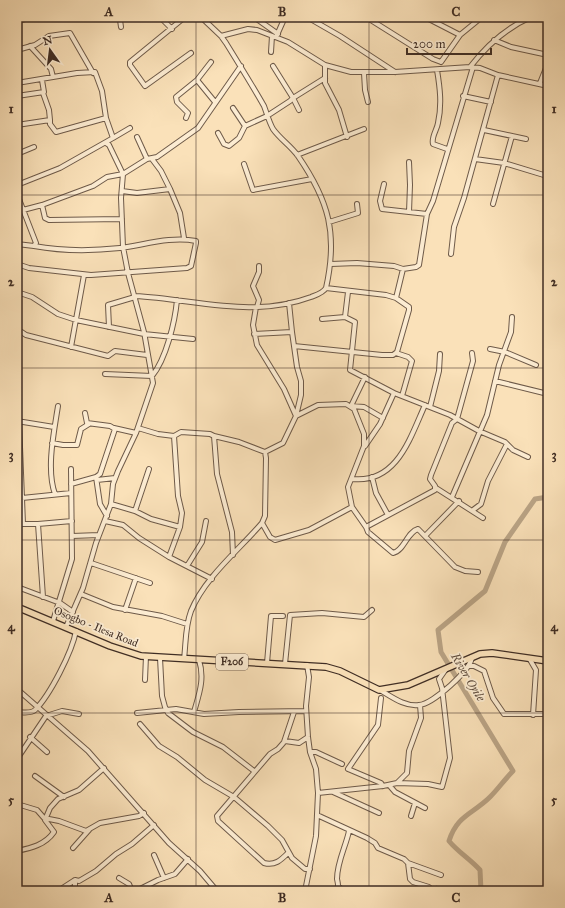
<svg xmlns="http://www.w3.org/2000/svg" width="565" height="908" font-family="'IM FELL Great Primer',serif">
<rect width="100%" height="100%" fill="#fae1b9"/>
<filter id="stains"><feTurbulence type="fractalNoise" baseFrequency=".005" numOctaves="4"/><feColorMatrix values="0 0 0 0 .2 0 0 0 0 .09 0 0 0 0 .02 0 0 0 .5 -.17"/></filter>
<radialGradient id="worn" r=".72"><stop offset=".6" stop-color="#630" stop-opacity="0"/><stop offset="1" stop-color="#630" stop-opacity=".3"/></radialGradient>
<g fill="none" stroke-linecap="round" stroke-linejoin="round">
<path stroke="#baa486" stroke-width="5" d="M481 891 480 870C470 859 458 852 449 841 457 815 473 814 490 797 498 789 505 779 513 771L441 652 438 630 485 591 505 542 535 499 548 497"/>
<g stroke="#6e5a49" stroke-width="6">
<path id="minor" d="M160 17 172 29
M185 17 130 62V65L145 86 191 53
M254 17 278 34
M307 17 340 36 395 72
M366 17 433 59 441 62
M425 17 460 35
M17 21 33 17
M121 27 120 20 123 17
M277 35 285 17
M221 36 248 29 257 30 288 42 325 65 351 72H395L470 67 480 68 498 75 548 86
M494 40 511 47 548 55
M30 46 51 69 53 77
M17 50 35 45 49 36 70 33 93 73
M271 52 272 36
M211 62 197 80 215 102
M441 62 460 35 482 17
M325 65V83L339 110 347 137
M470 67C487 45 506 28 531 17
M437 70C440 88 442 105 438 123 437 130 431 137 433 144L447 149
M364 73 365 90 368 102
M17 83 77 73 95 72 102 91 106 118
M540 83 548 63
M17 96 44 92 42 80
M463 96 491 102
M233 108 245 126
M299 110 293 98 325 78
M186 118 188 113 177 102 176 97 197 80
M17 125 50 120 49 110 43 93
M484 130 526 139
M218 133 224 144 229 146 239 138 245 126 267 116 290 101 293 98 273 66
M113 138 130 128
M17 154 34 147
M297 155 364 129
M147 159 157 157 198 128 241 66
M152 159 161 171 170 189
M475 159 504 163 547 176
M409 162 410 185 409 212
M244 164 253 190 312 179
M384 184 380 201 382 209 427 214
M17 185 60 168 113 138 106 118 56 132 50 124V120
M122 191 137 193 170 189 180 213 184 238
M17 194 36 243 34 246 17 244
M493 204 512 136
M42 205 93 186 107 177 123 174 109 145 106 143
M547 205 548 206
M23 210 42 205 45 218 49 220 122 219
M329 222 358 213 357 204
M451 254 454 227 464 198 498 75
M17 264 29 268 91 275 187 268 191 266 196 243V241C171 236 144 245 120 248 92 251 61 251 34 246
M331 264 357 263 394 266 403 269 416 267 419 265 427 214 433 201 473 67
M17 292 32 297 58 314 76 320 144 334 193 339
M135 296C195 299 252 319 311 297 316 295 323 293 326 288 338 234 329 201 298 156 291 146 280 139 273 129 269 122 267 114 264 106 252 85 239 64 226 43L221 36 201 17
M396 298 403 269
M289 303 292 332
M256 307 253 325 257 345 284 389 296 416 318 405 346 404 354 409 364 434V446L348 487 352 507 366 527 435 490V486L430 479 431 475 452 423 457 419 473 361 472 353
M257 307 259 300 253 286 259 272V266
M345 317 348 292
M322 319 345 317 355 322 350 370 394 393 380 424 365 446
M109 327 108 305 135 297
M17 329 26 335 108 356 115 351 147 355
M254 334 292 332 297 367 301 381V395L296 416 283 443 265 452
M294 346 382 355H393L397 352 409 310V307L396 298 386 295 326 288
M71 347 84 275
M490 349 505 352 536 365
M396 353 408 357 412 361 402 396
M105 374 152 376C166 359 175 322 177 300
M365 377 351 406 364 407 383 418
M495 381 548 394
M394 393 450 415 479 431 505 442 513 450 528 457
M430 407 439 371 440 354
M17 421 54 427
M114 428 136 433
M138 428 158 434 174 436 181 432 210 434 214 436 217 474 232 532 233 555
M52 443 63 445H77L81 429 89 424
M96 477 100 504 107 516
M372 477 376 493 388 515
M352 479C397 484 410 438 425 405
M97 480 115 478
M71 484 96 477 100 474 115 429 110 426 87 423 85 413
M436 488 483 518
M55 494C46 469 54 432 58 406
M452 497 487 415 499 365 511 332 512 317
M22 498 71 493
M111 504 135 511 151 519 180 527 182 513 178 496 174 436
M473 510 481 504 488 481 507 444
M135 511 149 469
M105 521 123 525 139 538 169 557 212 579
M262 523 270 537 275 540 309 530 352 507
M23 524H38L72 521
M38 524 43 597
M17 525 23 524 19 421
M366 527 368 532 393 553C404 551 407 532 418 529L455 567 465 571 478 572
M72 536 99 535
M425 536 459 501
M169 557 180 527
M17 558 18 582 20 588 60 603 73 612
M91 563 150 583
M187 566 202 542 206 521
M548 571V573
M81 594 113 607 162 616 187 624
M125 610 136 578
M53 621 72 559 71 469
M66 627 83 588 96 543 111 504 113 484 118 471 136 433 153 383 144 332 128 273 123 247 121 198 123 174 147 159 137 137
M160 658 162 696 165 707 168 713 193 732 223 747 254 771
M529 658 536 670 533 715
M184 659C186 643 185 627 191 611 205 577 239 550 262 523L265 516 266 458 265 452 239 442 214 436
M267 663 271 616H283
M285 664 290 615 322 613 364 617 372 610
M468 666H474L484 671 493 698 504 714H547
M145 680 146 656
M17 689 88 751 169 843 200 871 217 891
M380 690C392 697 405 707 419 705 433 704 471 670 472 657
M381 698 378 725 348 769 381 783 383 786
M17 712C22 712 31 714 35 710 50 695 72 652 76 631
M194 712C199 694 205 679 199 660
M137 713 176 709 204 714 239 712 306 711
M140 724 159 746 177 757 205 780 234 797 268 826 282 840 292 858 305 869H310
M30 737 47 752
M284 742 294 712
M310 752H316L342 764
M17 759 46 716 62 711 79 714
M35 776 64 797
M397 783 407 773 409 751 421 718 420 705
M389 785 395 792 425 808
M333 792 379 813
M318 793 383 786 397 783 428 784 442 787 450 758 442 688 439 679 446 669
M17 804 37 810 44 818 59 821 86 831 100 823 139 816 144 813
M317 815 367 838 375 843 378 848 404 859 408 863 441 875
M411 816 415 803
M73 848 89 830
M17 851C31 848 45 845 54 832L45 820 50 808 58 799 79 790 104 768
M288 853C281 860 275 866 264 863L218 821 217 816 270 754 278 749 285 741 299 743 308 737
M154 855 164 878
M408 863 410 879 413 882 429 887 432 891
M119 878 129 884 132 891
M75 880V891
M339 887 344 891
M437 889 441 891
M58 891 75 880 79 881 96 871 116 854 132 844 154 825
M136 891 158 880 175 874 188 859
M305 891 316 836 318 793 316 769 310 752 308 737 306 706 309 677 307 665
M336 891C339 886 338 884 337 879 337 862 346 846 349 831"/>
</g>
<g stroke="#3f2d24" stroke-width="8">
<path id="major" d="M17 607 110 646 141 656 326 667 340 671 379 690 408 685 480 654 492 653 548 661"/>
</g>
<use href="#minor" stroke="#fcecd2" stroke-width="4"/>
<use href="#major" stroke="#fae1b9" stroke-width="5.5"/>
</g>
<path fill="none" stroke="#3f2d24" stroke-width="1" stroke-opacity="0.55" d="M196 17V891M369 17V891M17 195H548M17 368H548M17 540H548M17 713H548"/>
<g text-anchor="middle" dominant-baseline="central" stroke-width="3.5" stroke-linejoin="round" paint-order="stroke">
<rect fill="#fcecd2" stroke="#786658" stroke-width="1" x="216" y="654" width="32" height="16" rx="3"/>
<g font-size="10" font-weight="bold" fill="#3f2d24">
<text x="232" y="662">F206</text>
</g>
<g font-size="11" fill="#3f2d24" stroke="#fcecd2">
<text transform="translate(96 627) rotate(22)">Osogbo - Ilesa Road</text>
</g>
<g font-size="12" font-style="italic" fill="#5e4b3c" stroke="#fcecd2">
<text transform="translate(468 677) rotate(59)">River Oyile</text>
</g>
</g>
<rect width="565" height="908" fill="none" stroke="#fae1b9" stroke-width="44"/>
<g transform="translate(50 50) rotate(346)" stroke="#fcecd2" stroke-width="3" paint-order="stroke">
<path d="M0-3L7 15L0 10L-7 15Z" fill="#3f2d24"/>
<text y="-6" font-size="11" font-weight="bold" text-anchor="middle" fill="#3f2d24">N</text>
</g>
<path d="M407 48v6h84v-6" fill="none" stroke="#3f2d24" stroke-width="2"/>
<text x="413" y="48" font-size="12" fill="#3f2d24" stroke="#fcecd2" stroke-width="3" paint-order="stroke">200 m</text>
<rect x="22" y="22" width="521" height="864" fill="none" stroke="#3f2d24" stroke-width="1.5"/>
<g font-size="13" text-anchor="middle" font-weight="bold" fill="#3f2d24">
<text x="109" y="16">A</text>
<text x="282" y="16">B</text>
<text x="456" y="16">C</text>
<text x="11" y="113">1</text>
<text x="554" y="113">1</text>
<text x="11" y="286">2</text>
<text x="554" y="286">2</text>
<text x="11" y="459">3</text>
<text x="554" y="459">3</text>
<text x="11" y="631">4</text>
<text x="554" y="631">4</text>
<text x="11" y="804">5</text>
<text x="554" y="804">5</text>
<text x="109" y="902">A</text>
<text x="282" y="902">B</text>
<text x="456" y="902">C</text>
</g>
<rect width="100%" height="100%" filter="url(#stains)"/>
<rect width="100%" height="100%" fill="url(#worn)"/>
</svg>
